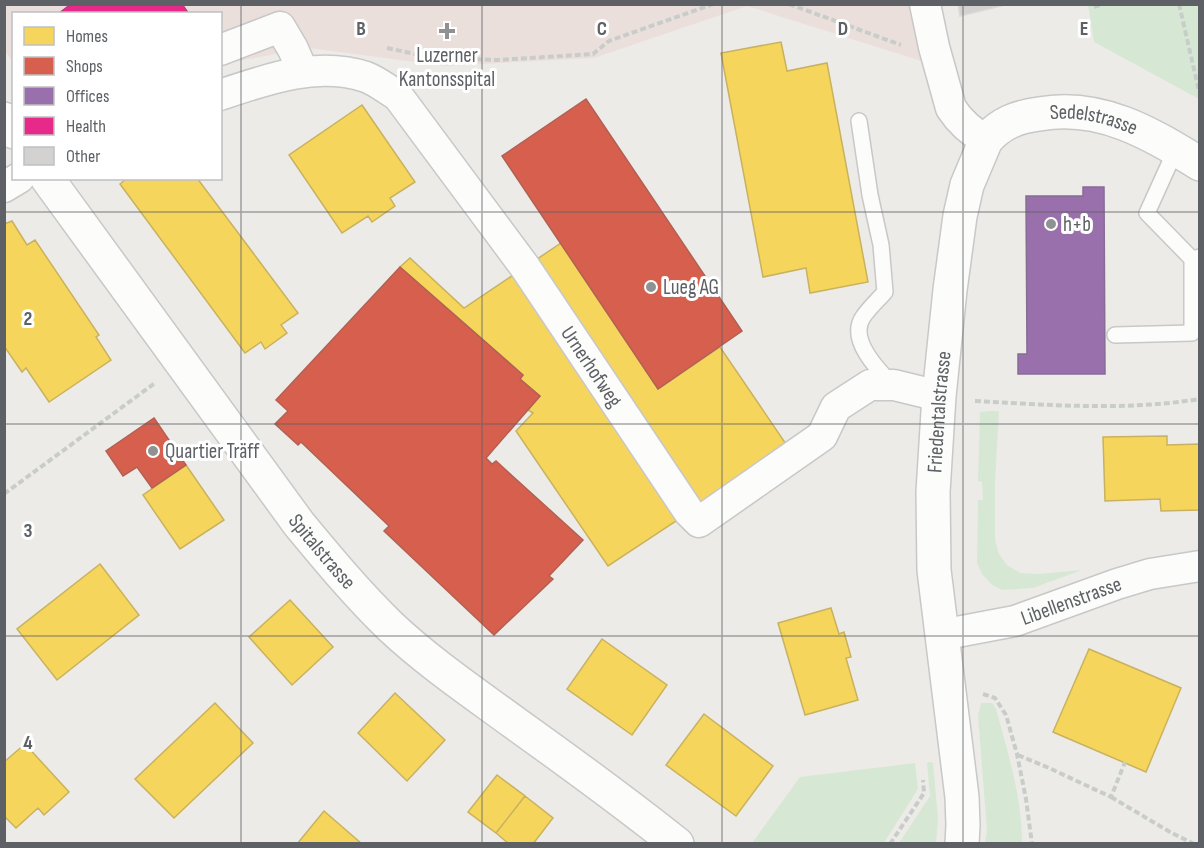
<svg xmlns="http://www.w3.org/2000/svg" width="1204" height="848" font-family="'Sofia Sans Condensed',sans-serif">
<rect width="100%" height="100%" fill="#edebe7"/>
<path fill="#ebdfdc" d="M920 4 934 65 747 6 594 58 445 66 309 48 221 64 220 14H14L13 62 5 51V5Z"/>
<path fill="#d6e8d3" d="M1088 5H1199V99L1094 42Z
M989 411H999L995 483V540L999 554 1007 565 1020 573 1038 574 1082 570 1033 588 1002 590 992 585 982 574 977 563 978 500H983L982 482 978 481 980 412Z
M981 703H992L996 709C1008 753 1022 797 1022 843H985L987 830 978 716Z
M930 762 933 763 938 819 936 843H899L930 796 927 763Z
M915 763 918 789 884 843H752L800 777Z"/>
<path fill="#f6d55c" stroke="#c8b25f" stroke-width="1.5" d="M781 42 787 71 827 63 868 282 810 293 806 268 763 277 721 53Z
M362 105 415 182 390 198 395 206 372 222 368 216 342 233 289 155Z
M127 178H197L298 313 281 325 287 333 265 349 261 342 245 353 120 184Z
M12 221 27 245 35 240 99 335 96 337 111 360 49 402 26 368 22 372 4 346V224Z
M561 243 658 389 720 347 788 447 608 566 516 431 533 413 528 410 540 396 520 379 523 375 400 267 410 258 464 308Z
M1167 436V445L1200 444V510L1161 511 1160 499 1105 501 1103 437Z
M186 465 224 520 180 549 143 495Z
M100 564 139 615 57 680 17 629Z
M290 600 333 647 292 685 249 637Z
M831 608 839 634 844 632 851 657 846 658 858 700 805 715 778 623Z
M602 639 667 685 632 735 567 689Z
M1089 649 1181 688 1146 772 1053 732Z
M395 693 445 740 407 781 358 733Z
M215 703 253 743 174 818 135 779Z
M704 714 773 766 736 816 666 765Z
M25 744 69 792 44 815 38 808 16 828 4 816V762Z
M497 775 525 796 496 833 468 812Z
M525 796 553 818 533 844H509L496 833Z
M324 811 362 844H297Z"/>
<path fill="#d6604d" stroke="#b26054" stroke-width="1.5" d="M586 99 742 331 658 389 502 156Z
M400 267 523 375 520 379 540 396 486 458 492 464 496 461 583 540 549 576 553 579 494 635 384 531 389 526 301 442 298 445 275 424 288 411 276 400Z
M154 418 186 465 152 488 137 467 123 476 106 451Z"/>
<path fill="#9970ab" stroke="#876c96" stroke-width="1.5" d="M1083 187H1104L1105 374H1018V354H1027L1026 196H1083Z"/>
<path fill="#e7298a" stroke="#be3a7f" stroke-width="1.5" d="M71 4H182L189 14H58Z"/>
<path fill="#d3d2d0" stroke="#dcdad6" stroke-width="1.5" d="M958 4H1009L960 16Z"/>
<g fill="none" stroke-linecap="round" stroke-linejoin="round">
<g stroke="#c8c8c8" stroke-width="18">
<path id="lane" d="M859 121 870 195 881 245 885 292C878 300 869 308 863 317 848 339 877 369 891 383
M1176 149 1147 213 1192 259
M1115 335 1192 333V259L1200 257"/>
</g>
<g stroke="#c8c8c8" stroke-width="33">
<g id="street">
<path d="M925 4 934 47 951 108C960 122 971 132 986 140"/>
<path d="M220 50 280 27 293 49 303 72"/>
<path id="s1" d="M220 95C267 79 317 61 366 77 377 81 388 90 398 96L525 267 689 512 699 522 822 436 836 407 870 385H894L939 396"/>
<path d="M4 187 19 178"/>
<path id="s2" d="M941 635 1015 621 1117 584 1150 574 1200 566"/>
</g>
</g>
<g stroke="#c8c8c8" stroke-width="36">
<g id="secondary">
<path d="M4 119 14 132"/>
<path id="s3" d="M47 178 299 524C328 559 357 594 390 626 427 661 471 691 512 721 568 761 623 801 677 844"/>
<path id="s4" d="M962 844 963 825 962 797 934 570 933 492 939 396 950 290 960 216 967 185 986 140C1001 123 1017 117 1039 114 1100 103 1150 133 1200 164"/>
</g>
</g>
<path stroke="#c9cdca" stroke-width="4" stroke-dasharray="6 3" stroke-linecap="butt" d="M789 4 901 45
M1179 4 1199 91
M1094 7 1103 4
M387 48 434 58 497 60 593 54 609 41 713 4
M975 401C1049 405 1126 411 1200 399
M4 494 155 383
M983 694 995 698 1006 715 1017 754 1026 799 1032 844
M1018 755 1049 768 1111 797 1125 762
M1111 797 1170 832 1194 844
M890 844 924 793 923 780"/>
<use href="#lane" stroke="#fcfcfb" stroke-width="15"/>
<use href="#street" stroke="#fcfcfb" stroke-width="30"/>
<use href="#secondary" stroke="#fcfcfb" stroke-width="33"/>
</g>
<path fill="none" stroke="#5d6165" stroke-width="1.5" stroke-opacity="0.55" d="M241 4V844M482 4V844M722 4V844M963 4V844M4 212H1200M4 424H1200M4 636H1200"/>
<g fill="#8f9192" stroke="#fff" stroke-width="2">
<path d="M444 22h6v6h6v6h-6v6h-6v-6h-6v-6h6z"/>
<circle cx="1051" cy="224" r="6"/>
<circle cx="651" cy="287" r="6"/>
<circle cx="153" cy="451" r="6"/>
</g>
<g text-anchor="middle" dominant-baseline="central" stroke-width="6" stroke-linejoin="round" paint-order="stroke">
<g font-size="21" fill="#5d6165" stroke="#fff" text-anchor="start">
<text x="447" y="55" text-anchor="middle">Luzerner<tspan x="447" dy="24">Kantonsspital</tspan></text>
<text x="1063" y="224">h+b</text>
<text x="663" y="287">Lueg AG</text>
<text x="165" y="451">Quartier Träff</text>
</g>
<g font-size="21" fill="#5d6165" stroke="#fff">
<text stroke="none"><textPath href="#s4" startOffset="828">Sedelstrasse</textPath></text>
<text stroke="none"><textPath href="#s1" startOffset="520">Urnerhofweg</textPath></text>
<text stroke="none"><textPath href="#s4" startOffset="434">Friedentalstrasse</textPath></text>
<text stroke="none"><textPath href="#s3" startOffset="464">Spitalstrasse</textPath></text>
<text stroke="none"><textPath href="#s2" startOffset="135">Libellenstrasse</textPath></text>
</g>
</g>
<g font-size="20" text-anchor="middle" font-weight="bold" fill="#5d6165" stroke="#fff" stroke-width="6" stroke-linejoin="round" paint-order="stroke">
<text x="361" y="35">B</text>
<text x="602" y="35">C</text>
<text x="843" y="35">D</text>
<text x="1084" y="35">E</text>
<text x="28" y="325">2</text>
<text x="28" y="537">3</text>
<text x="28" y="749">4</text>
</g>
<rect width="1204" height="848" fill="none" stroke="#5d6165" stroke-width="12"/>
<rect x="12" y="12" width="210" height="168" fill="#ffffff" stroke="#bec0c1" stroke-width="1.5"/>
<rect x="24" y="27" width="30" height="18" fill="#f6d55c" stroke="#bec0c1" stroke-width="1.5"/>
<text x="66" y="42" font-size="18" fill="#5d6165">Homes</text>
<rect x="24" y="57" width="30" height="18" fill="#d6604d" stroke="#bec0c1" stroke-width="1.5"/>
<text x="66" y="72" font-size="18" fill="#5d6165">Shops</text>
<rect x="24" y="87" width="30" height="18" fill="#9970ab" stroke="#bec0c1" stroke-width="1.5"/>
<text x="66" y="102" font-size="18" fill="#5d6165">Offices</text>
<rect x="24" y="117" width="30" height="18" fill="#e7298a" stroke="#bec0c1" stroke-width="1.5"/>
<text x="66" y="132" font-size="18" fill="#5d6165">Health</text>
<rect x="24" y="147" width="30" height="18" fill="#d3d2d0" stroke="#bec0c1" stroke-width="1.5"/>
<text x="66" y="162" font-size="18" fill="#5d6165">Other</text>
</svg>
